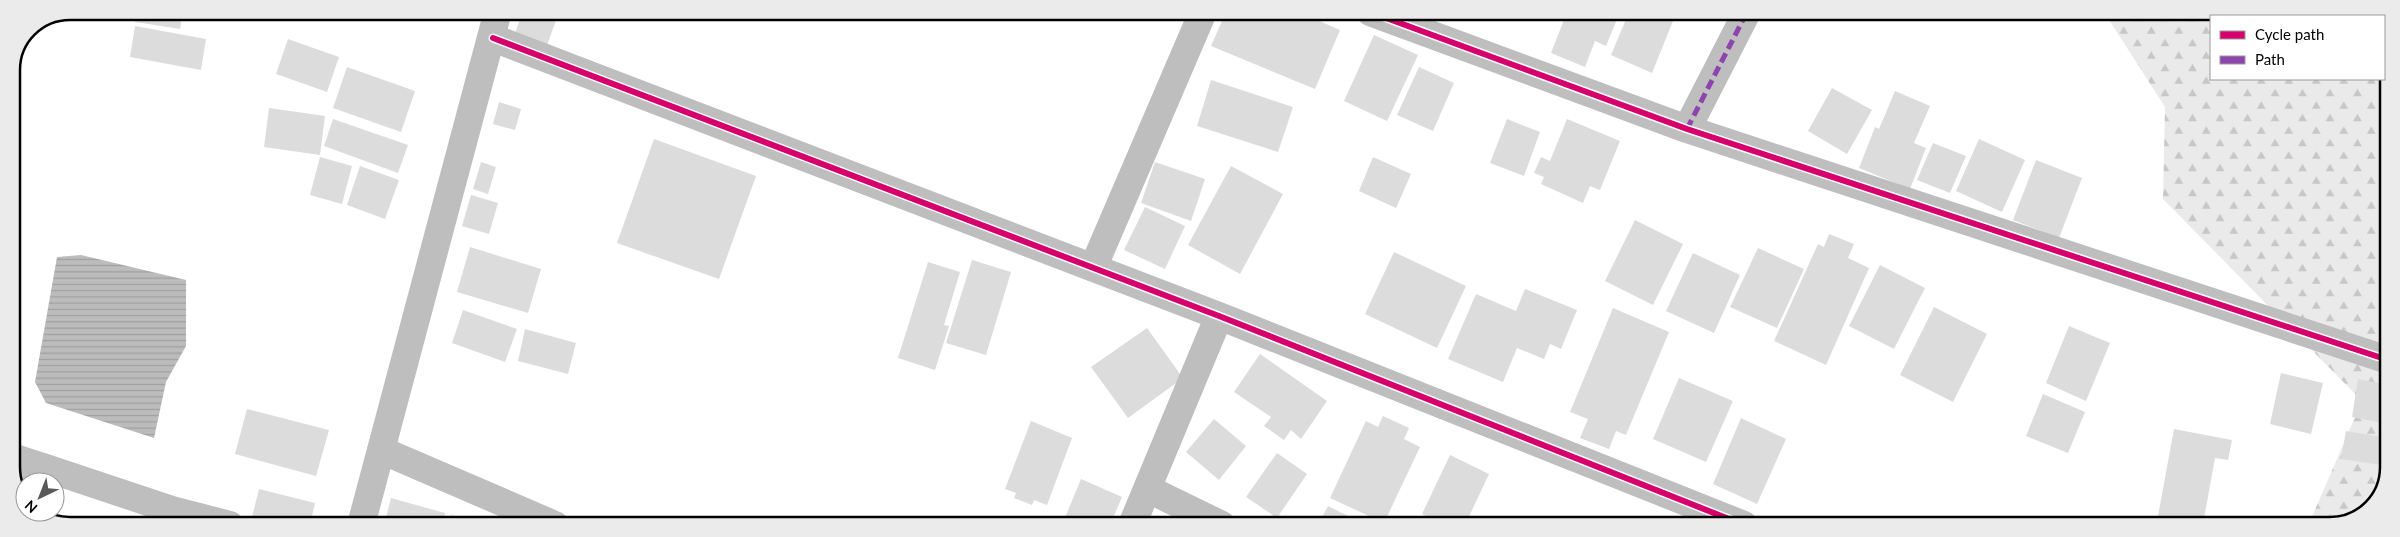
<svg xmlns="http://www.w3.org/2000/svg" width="2400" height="537" font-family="Lato,sans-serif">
<defs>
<pattern id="forest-firs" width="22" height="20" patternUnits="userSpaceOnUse" patternTransform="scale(1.25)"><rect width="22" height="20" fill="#eaeaea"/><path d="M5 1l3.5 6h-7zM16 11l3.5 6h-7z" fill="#c7c7c7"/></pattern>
<pattern id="water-rules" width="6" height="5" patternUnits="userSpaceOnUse" patternTransform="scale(1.25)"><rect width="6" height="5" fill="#bcbcbc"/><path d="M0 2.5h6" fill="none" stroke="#a0a0a0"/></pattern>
</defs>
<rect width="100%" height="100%" fill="#fff"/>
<path fill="url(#forest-firs)" d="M2104 12H2342L2349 16H2211V79H2384V54L2389 66 2388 479 2369 511 2331 526H2308L2362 401 2163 199 2165 107Z"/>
<path fill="url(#water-rules)" d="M81 255 186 280V346L166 382 154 438 46 403 35 382 57 257Z"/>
<path fill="#dcdcdc" d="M137 11H183L180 29 135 22Z
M523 11 559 12 546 48 514 36Z
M1226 12H1263L1270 15 1271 12H1299L1340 30 1315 89 1211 46Z
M1567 12H1620L1606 46 1595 41 1585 67 1551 53Z
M1629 12H1665L1675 16 1652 73 1611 55Z
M135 26 206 39 201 70 130 57Z
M1374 35 1418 55 1387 121 1344 101Z
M288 39 339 57 327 92 276 74Z
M347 67 415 91 401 132 333 108Z
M1419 67 1454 83 1433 131 1397 115Z
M1211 80 1293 107 1278 152 1197 126Z
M1832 88 1872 110 1847 154 1808 131Z
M1895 91 1930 106 1914 143 1926 148 1910 189 1859 168 1875 127 1879 129Z
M499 102 521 109 515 130 493 124Z
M269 108 325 116 320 155 264 147Z
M333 119 408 145 398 173 324 146Z
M1507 119 1540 132 1524 176 1490 163Z
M1567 119 1620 141 1600 190 1590 186 1583 203 1541 184 1544 177 1534 173 1541 157 1550 161Z
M654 139 756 176 719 279 617 243Z
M1979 139 2025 160 2002 212 1956 191Z
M1933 143 1966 156 1950 193 1917 180Z
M320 157 352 166 342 204 310 195Z
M1373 157 1411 174 1396 208 1359 191Z
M2036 160 2082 178 2059 238 2013 220Z
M481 162 496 167 488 194 473 189Z
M1155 162 1205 179 1191 221 1141 203Z
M360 166 399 180 385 219 347 205Z
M1231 166 1283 194 1240 274 1188 245Z
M471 195 498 203 489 234 462 226Z
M1145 207 1185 226 1165 269 1124 250Z
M1635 220 1683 244 1653 305 1605 281Z
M1829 234 1854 244 1848 258 1869 268 1826 365 1774 341 1818 244 1824 247Z
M470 247 541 269 528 313 457 292Z
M1758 248 1804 269 1777 328 1730 307Z
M1394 252 1466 286 1437 348 1365 314Z
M1693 253 1740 275 1714 333 1666 311Z
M972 260 1011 272 986 355 946 343Z
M928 262 960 272 944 325 949 326 935 370 898 358Z
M1880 265 1925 288 1894 349 1849 326Z
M1525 289 1577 310 1561 349 1550 344 1544 359 1517 348 1503 382 1448 359 1476 294 1516 311Z
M12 306 17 307 12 326Z
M1934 307 1987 334 1953 402 1900 375Z
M1613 308 1669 332 1626 435 1616 431 1609 449 1580 438 1588 419 1570 412Z
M463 310 517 329 505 362 452 343Z
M2069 326 2110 343 2086 401 2046 383Z
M1147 328 1183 378 1128 418 1091 367Z
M525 329 576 343 568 374 518 361Z
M1260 354 1327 401 1301 439 1291 430 1284 440 1264 426 1271 417 1234 392Z
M2281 373 2323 383 2311 434 2270 424Z
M1679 378 1733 401 1706 462 1653 439Z
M2358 379 2388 385V424L2352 417Z
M2043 394 2085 412 2068 453 2026 436Z
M247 409 329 430 316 476 235 454Z
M1383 416 1409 428 1404 439 1420 447 1384 523 1330 498 1366 421 1378 427Z
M1741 418 1786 439 1757 504 1713 484Z
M1214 419 1246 446 1219 480 1186 452Z
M1031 421 1072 438 1047 505 1034 500 1032 505 1014 498 1016 493 1005 489Z
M2174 429 2232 440 2228 460 2215 458 2203 524 2158 516Z
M2346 431 2388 438V466L2341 459Z
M1277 453 1307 474 1277 518 1246 497Z
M1450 455 1489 474 1465 525H1445L1422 514Z
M1081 479 1122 497 1110 525H1062Z
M259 489 315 503 310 525H282L252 517Z
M391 498 445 513 442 525H384Z
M1328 506 1366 525H1318Z
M451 515 483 524V525H448Z
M55 517 73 519 72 525H58L54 522Z
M2063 518 2082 526H2060Z"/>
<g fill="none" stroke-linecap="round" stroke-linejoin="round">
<path stroke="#bebebe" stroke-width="28" d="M1370 12 1687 129 2388 360
M493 38 1219 316 1744 525
M1687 129 1747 12
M1093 268 1203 12
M381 450 555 525
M12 457 40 466
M35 482 40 466 172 510 230 525
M1148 489 1222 525
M361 525 498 11
M1132 525 1219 316"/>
<path stroke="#8e44ad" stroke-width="5" stroke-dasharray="10 5" stroke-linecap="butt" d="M1687 129 1747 12"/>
<g stroke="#fff" stroke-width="9">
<path id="cycleway" d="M1370 12 1687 129 2388 360
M493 38 1219 316 1744 525"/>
</g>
<use href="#cycleway" stroke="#d6006c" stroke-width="6"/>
</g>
<path d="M0 0H2400V537H0ZM70 20H2330A50 50 0 0 1 2380 70V467A50 50 0 0 1 2330 517H70A50 50 0 0 1 20 467V70A50 50 0 0 1 70 20Z" fill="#ebebeb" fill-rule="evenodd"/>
<path fill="none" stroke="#000" stroke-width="2.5" d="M70 20H2330A50 50 0 0 1 2380 70V467A50 50 0 0 1 2330 517H70A50 50 0 0 1 20 467V70A50 50 0 0 1 70 20Z"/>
<rect x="2210" y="15" width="175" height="65" fill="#ffffff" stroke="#999999"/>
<rect x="2220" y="31" width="25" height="8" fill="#d6006c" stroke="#999999"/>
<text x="2255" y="40" font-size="15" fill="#000000">Cycle path</text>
<rect x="2220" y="56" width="25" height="8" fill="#8e44ad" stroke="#999999"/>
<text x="2255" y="65" font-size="15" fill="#000000">Path</text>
<g transform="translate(40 497) rotate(223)"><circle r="24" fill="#ffffff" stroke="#999999"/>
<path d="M0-4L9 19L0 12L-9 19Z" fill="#595959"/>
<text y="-8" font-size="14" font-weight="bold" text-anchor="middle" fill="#000000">N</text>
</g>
</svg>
